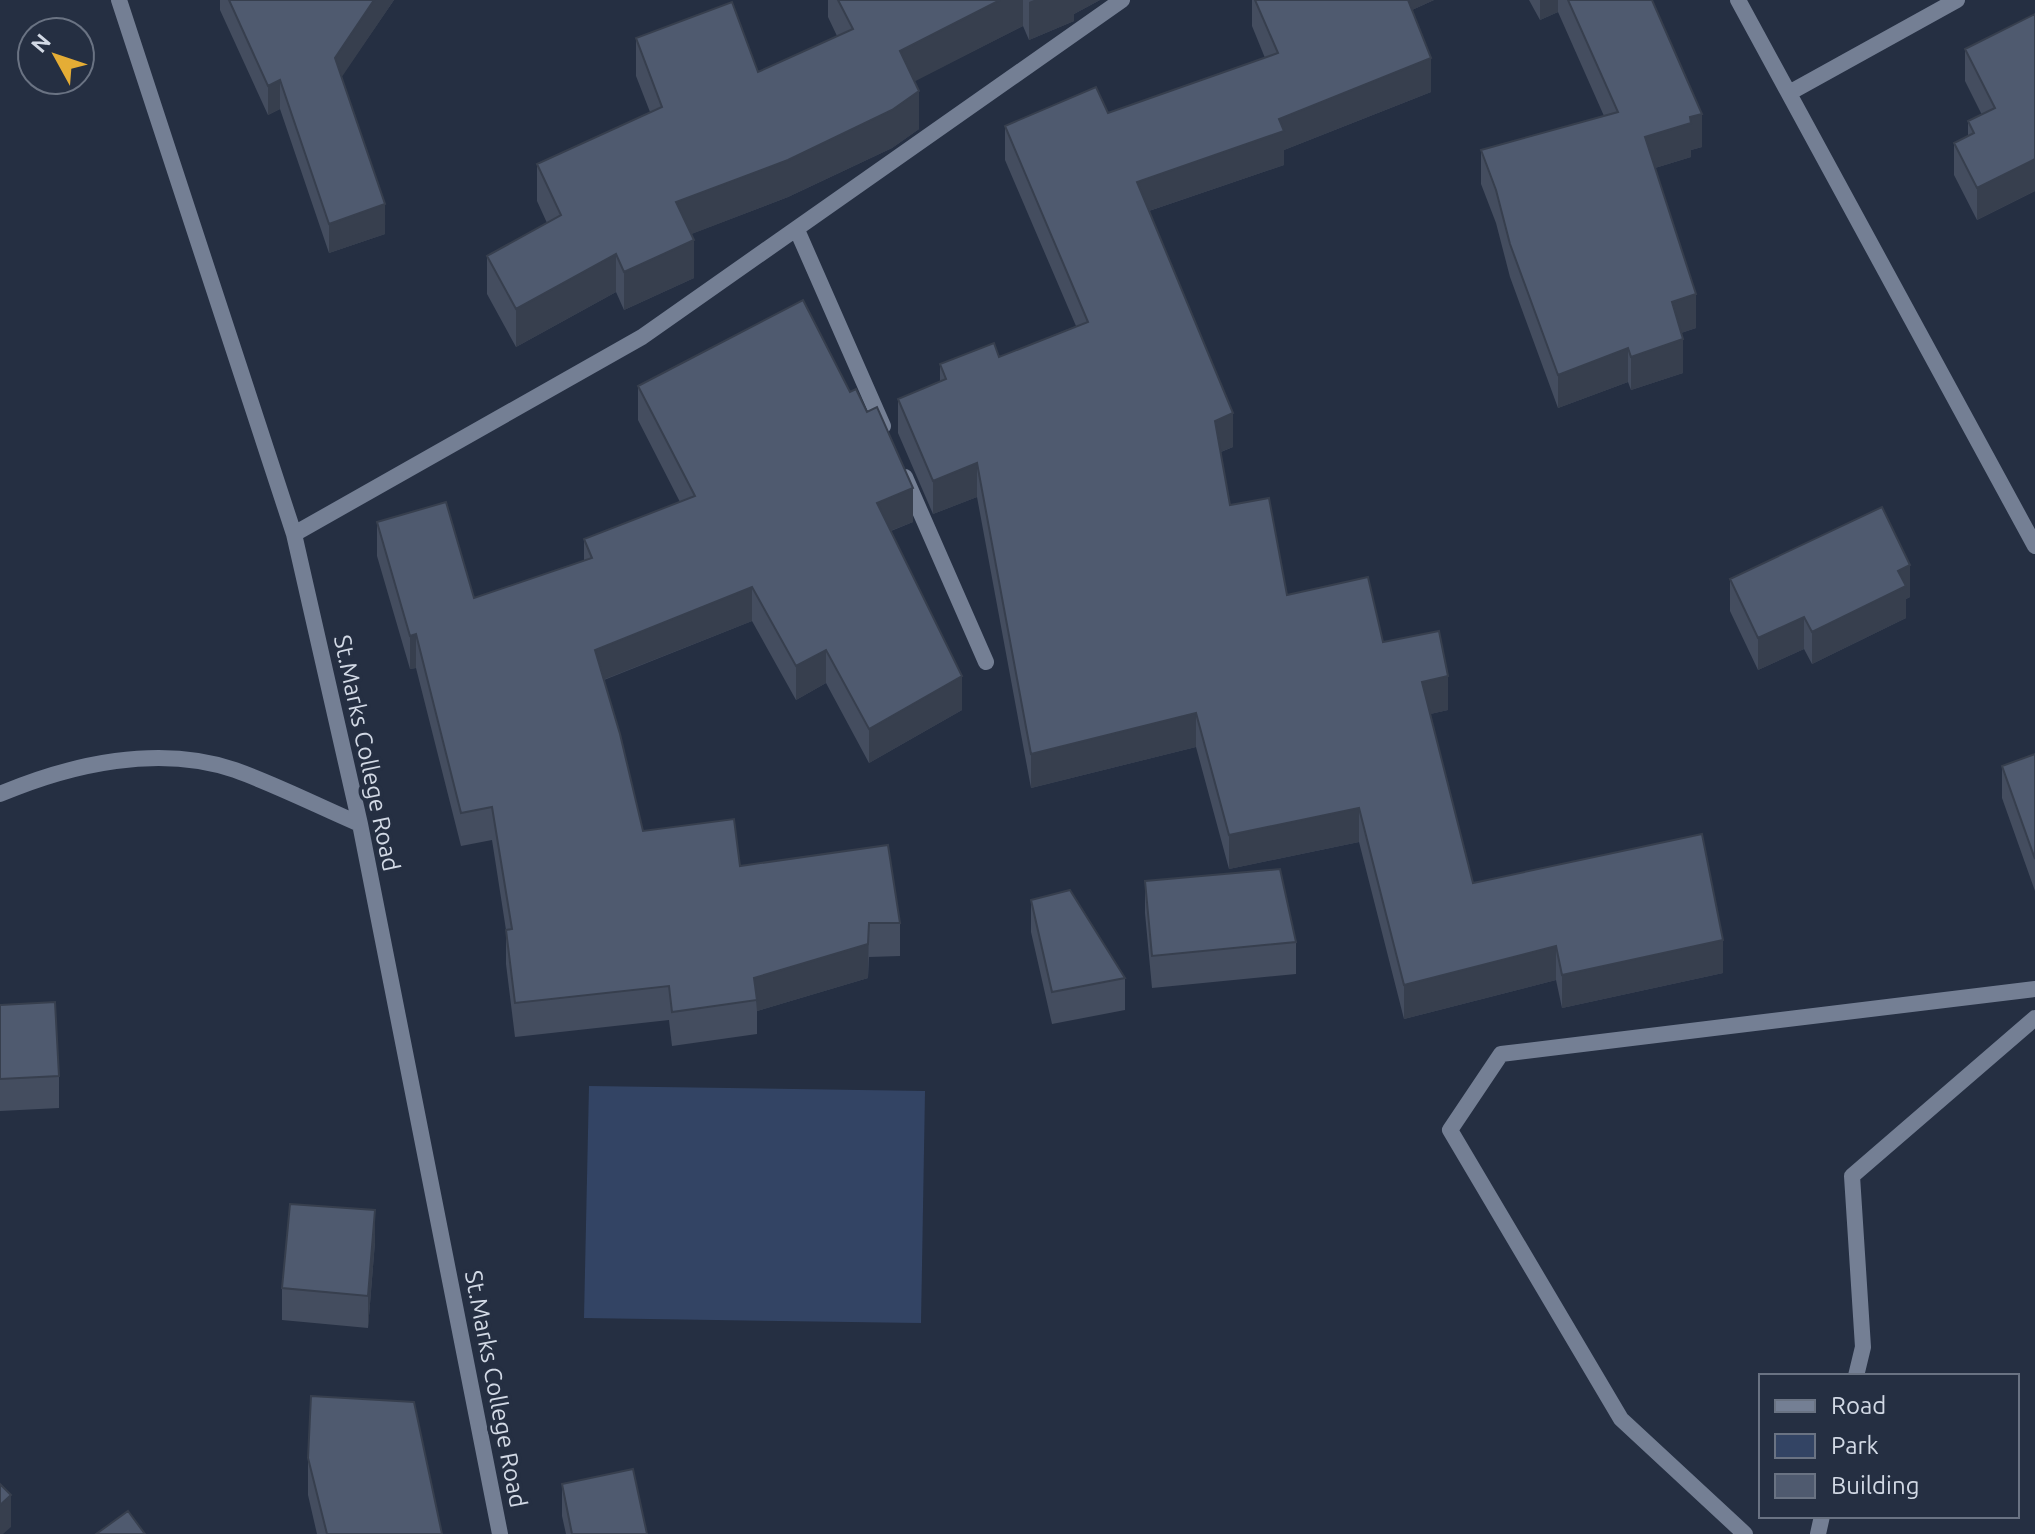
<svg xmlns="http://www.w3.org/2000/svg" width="2035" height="1534" font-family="Ubuntu,sans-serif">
<rect width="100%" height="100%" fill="#252f42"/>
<path fill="#334464" d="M589 1086 925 1091 921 1323 584 1318Z"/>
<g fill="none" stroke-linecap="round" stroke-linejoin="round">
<path stroke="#747f94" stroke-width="16" d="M119 0 294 534 360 824 500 1534
M1738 0 2035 546
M1789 93 1957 0
M797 230 883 426
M905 477 986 662
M294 534 642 337 1122 0
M0 794C71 764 159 744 235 770 277 785 318 806 360 824
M1856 1376 1863 1347 1852 1176 2035 1018
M1745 1534 1621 1419 1450 1130 1501 1054 2035 989
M1818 1534 1822 1516"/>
</g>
<path fill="#444d5f" d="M220 0H394L341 77 385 234 329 253 280 109 268 115 220 10Z
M828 0H1100L1074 14V21L1029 40 1023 26 914 81 919 129 892 148 788 197 691 234 694 278 624 310 616 292 516 347 487 294V256L547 223 537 201V164L650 112 636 76V38L758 72 837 36 828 17Z
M1252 0H1434L1412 10 1431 92 1284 150V165L1149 211 1233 447 1221 452 1230 505 1287 595 1383 642 1448 710 1430 714 1473 883 1723 973 1562 1008 1556 980 1404 1019 1359 842 1229 869 1196 747 1031 788 977 497 933 514 898 433V399L940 381V364L999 357 1076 326 1005 160V126L1108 113 1265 58 1252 26Z
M1529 0H1652L1702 147 1691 150V157L1655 168 1696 328 1681 333 1683 373 1631 390 1628 382 1558 408 1510 277 1496 223 1481 184V150L1604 116 1558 12 1540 20Z
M2035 14V191L1977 220 1954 175V143L1968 136V121L1982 115 1965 81V49Z
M638 386 913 522 891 531 962 710 869 763 826 683 796 700 752 621 604 680 643 831 900 923V956L869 957 868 978 757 1011V1034L672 1046 669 1020 515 1037 506 964V930L492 840 461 846 416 668 410 669 377 556V522L474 598 584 561V539L680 502 638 420Z
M1730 579 1910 597 1906 599V618L1812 664 1804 649 1758 670 1730 611Z
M2035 754V891L2002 798V766Z
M1145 881 1296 942V974L1152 988 1145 913Z
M1031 900 1125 978V1010L1052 1024 1031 932Z
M0 1005 59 1076V1108L0 1111Z
M375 1242 368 1328 282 1320V1288Z
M308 1458 442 1534H317L308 1495Z
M562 1484 647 1534H566L562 1516Z"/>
<path fill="#373f4e" d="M374 0H394L335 87V58Z
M1000 0H1023V26L900 89V51Z
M1034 0H1074V21L1029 40V2Z
M1074 0H1100L1074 14Z
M1401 0H1434L1401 15Z
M1540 0H1558V12L1540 20Z
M1431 58V92L1284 150V165L1137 215V182L1279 119Z
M280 80V109L268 115V86Z
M919 91V129L892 148 788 197 676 240V202Z
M1702 114V147L1691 150V157L1645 171V137L1690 117Z
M2035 159V191L1977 220V188Z
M385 204V234L329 253V224Z
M694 240V278L624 310V272Z
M616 254V292L516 347V309Z
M1696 294V328L1672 336V302Z
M1683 339V373L1631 390V357Z
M1628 348V382L1558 408V375Z
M1233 413V447L1215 454V421Z
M977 463V497L933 514V481Z
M913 488V522L877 536V503Z
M1910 565V597L1906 599V618L1812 664V632L1898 571Z
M752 587V621L595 683V650Z
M1804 617V649L1758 670V638Z
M416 634V668L410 669V636Z
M826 650V683L796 700V666Z
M962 676V710L869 763V729Z
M1448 676V710L1422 716V682Z
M1196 713V747L1031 788V754Z
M1359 808V842L1229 869V835Z
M869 923 868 978 757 1011 754 978Z
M1723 940V973L1562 1008V975Z
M1556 946V980L1404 1019V985Z
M375 1210V1242L368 1328V1296Z
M11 1495V1527L3 1534H0V1505Z"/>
<path fill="#4f5a6f" stroke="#373f4e" stroke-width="2" d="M229 0H374L335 58 385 204 329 224 280 80 268 86Z
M838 0H1000L900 51 919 91 892 110 788 160 676 202 694 240 624 272 616 254 516 309 487 256 561 215 537 164 662 107 636 38 732 2 758 72 853 29Z
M1255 0H1408L1431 58 1279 119 1284 131 1137 182 1233 413 1215 421 1230 505 1269 498 1287 595 1368 577 1383 642 1439 631 1448 676 1422 682 1473 883 1702 834 1723 940 1562 975 1556 946 1404 985 1359 808 1229 835 1196 713 1031 754 977 463 933 481 898 399 946 379 940 364 994 343 999 357 1088 322 1005 126 1096 87 1108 113 1278 53Z
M1568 0H1652L1702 114 1690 117 1691 123 1645 137 1696 294 1672 302 1683 339 1631 357 1628 348 1558 375 1510 244 1496 190 1481 150 1618 112Z
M2035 14V159L1977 188 1954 143 1974 133 1968 121 1995 108 1965 49Z
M803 300 850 392 856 389 867 412 877 407 913 488 877 503 962 676 869 729 826 650 796 666 752 587 595 650 620 734 643 831 734 819 740 866 888 845 900 923H869L868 944 754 978 757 1000 672 1012 669 986 515 1003 506 930 512 929 492 807 461 813 416 634 410 636 377 522 446 502 474 598 592 558 584 539 695 496 638 386Z
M1882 507 1910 565 1898 571 1906 586 1812 632 1804 617 1758 638 1730 579Z
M2035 754V859L2002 766Z
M1280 869 1296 942 1152 956 1145 881Z
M1070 890 1125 978 1052 992 1031 900Z
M55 1002 59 1076 0 1079V1005Z
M290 1204 375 1210 368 1296 282 1288Z
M311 1396 414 1402 442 1534H327L308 1458Z
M633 1469 647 1534H572L562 1484Z
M0 1484 11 1495 0 1505Z
M128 1511 145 1534H96Z"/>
<g text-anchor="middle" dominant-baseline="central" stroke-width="7" stroke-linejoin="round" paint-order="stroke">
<g font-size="24" fill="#d2d9e5" stroke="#252f42">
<text transform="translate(367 753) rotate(78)">St.Marks College Road</text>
<text transform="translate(496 1389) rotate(79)">St.Marks College Road</text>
</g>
</g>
<rect x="1759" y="1374" width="260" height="144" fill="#252f42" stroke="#6a7383" stroke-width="2"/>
<rect x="1775" y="1400" width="40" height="12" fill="#747f94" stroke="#6a7383" stroke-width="2"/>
<text x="1831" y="1414" font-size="24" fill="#d2d9e5">Road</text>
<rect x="1775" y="1434" width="40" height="24" fill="#334464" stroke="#6a7383" stroke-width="2"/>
<text x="1831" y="1454" font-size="24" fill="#d2d9e5">Park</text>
<rect x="1775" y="1474" width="40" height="24" fill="#4f5a6f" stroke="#6a7383" stroke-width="2"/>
<text x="1831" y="1494" font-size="24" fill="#d2d9e5">Building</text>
<g transform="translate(56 56) rotate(310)"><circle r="38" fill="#252f42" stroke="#6a7383" stroke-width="2"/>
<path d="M0-6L14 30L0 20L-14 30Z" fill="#e5ad35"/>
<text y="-12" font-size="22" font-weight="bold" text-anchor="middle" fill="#d2d9e5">N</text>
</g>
</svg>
